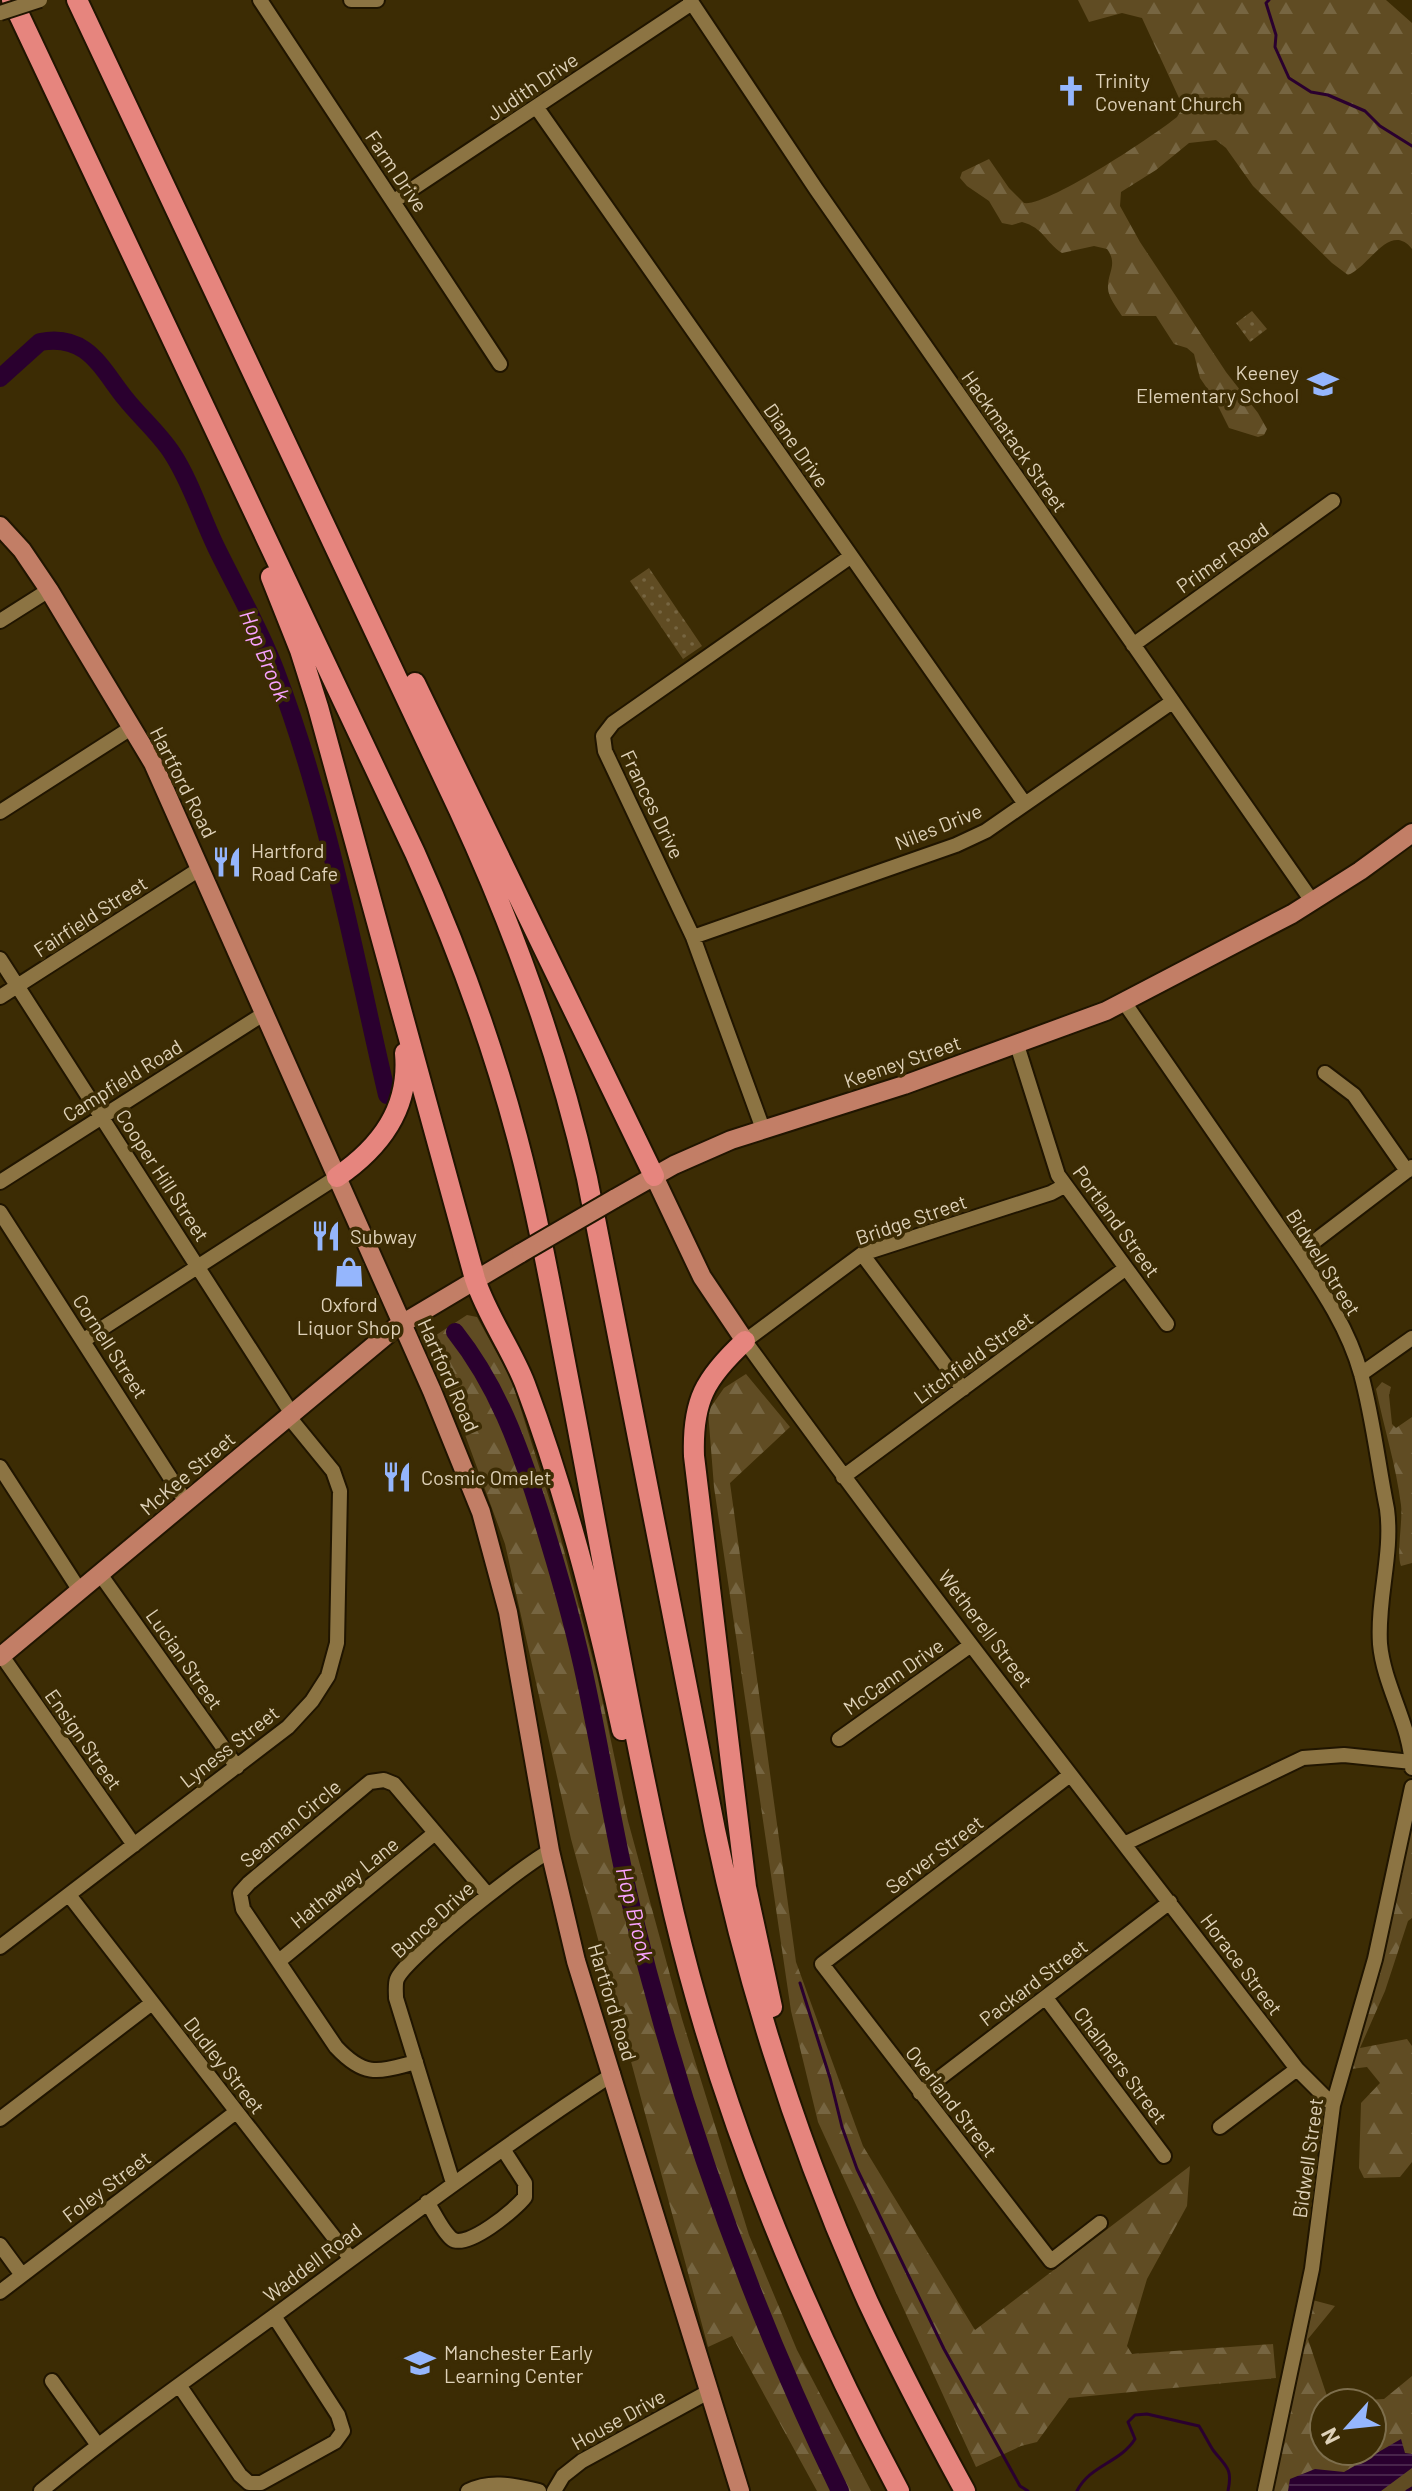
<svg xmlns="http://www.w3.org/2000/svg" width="1412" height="2491" font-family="Barlow,sans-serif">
<defs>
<pattern id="green-dots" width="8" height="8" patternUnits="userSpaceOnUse" patternTransform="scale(2)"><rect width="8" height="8" fill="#604c23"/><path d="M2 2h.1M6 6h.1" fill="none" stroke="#766541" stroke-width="1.8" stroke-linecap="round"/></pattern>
<pattern id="forest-firs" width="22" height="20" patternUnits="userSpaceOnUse" patternTransform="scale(2)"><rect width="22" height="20" fill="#604c23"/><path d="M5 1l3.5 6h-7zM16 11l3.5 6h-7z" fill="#766541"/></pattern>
<pattern id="water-rules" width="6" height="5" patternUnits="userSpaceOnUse" patternTransform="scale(2)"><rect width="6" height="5" fill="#2a002f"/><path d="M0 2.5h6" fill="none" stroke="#48244b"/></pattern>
</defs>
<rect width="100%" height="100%" fill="#3c2c04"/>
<path fill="url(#green-dots)" d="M1252 311 1267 329 1250 342 1236 323Z
M649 568 702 646 683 659 630 581Z"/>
<path fill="url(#forest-firs)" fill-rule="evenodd" d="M1078 0H1386L1412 23V249C1390 221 1369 267 1348 275L1332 263 1253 186 1226 148 1216 140 1189 143 1156 170 1121 192 1120 206 1140 242 1226 372 1258 413 1267 429 1264 435 1258 437 1229 428 1215 400 1200 378 1194 354 1187 348 1174 344 1156 316H1122C1117 308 1107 296 1108 286 1108 272 1118 264 1107 249L1094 246 1062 253C1045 242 1044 228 1022 222L1012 225 1002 223 989 201 967 186 960 178 962 172 989 159 1009 188 1024 203C1047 207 1155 135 1177 117L1180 112 1179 98 1142 18 1122 13 1089 22Z
M467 1315 477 1317 512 1381 555 1517 597 1675 628 1821 682 2019 749 2235 797 2350 871 2491H817L732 2336 708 2347 571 1839 505 1544 430 1339Z
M746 1374 790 1427 730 1483 796 1962 863 2146 975 2330 1190 2166 1187 2206 1147 2279 1127 2346 1132 2354 1273 2344 1276 2378 1069 2398 1037 2442 1021 2446 976 2467 818 2122 791 2011 714 1487 708 1411 724 1388Z
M1382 1382 1391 1387 1389 1395 1392 1424 1396 1428 1412 1417V1563L1401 1566C1396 1554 1403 1522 1401 1505 1396 1465 1384 1428 1376 1389Z
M1406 1817 1412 1831V1918L1408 1921 1385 1991 1360 2048 1407 2039 1412 2046V2162L1400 2177 1364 2178 1359 2168 1361 2103 1380 2083 1367 2067 1343 2070Z
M1305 2298 1335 2306 1308 2339 1329 2402 1384 2399 1412 2376V2491H1263ZM1324 2403H1372V2451H1324Z"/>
<path fill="url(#water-rules)" d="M1401 2439 1405 2453 1412 2454V2468L1381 2491H1288L1290 2479 1315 2469 1344 2472Z"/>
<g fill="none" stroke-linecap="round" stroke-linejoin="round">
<path stroke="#2a002f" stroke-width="3" d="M1269 0 1266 3 1276 35 1275 47 1289 78 1311 92 1328 95 1365 111 1380 126 1412 146
M800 1983 830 2078 842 2127 857 2169 944 2349 1020 2486 1028 2491
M1077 2491C1090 2465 1120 2463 1135 2439L1128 2422 1135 2415 1147 2414 1199 2426C1204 2434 1208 2442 1213 2450 1226 2467 1233 2468 1228 2491
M1407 2491 1412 2488"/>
<path stroke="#2a002f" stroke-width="18" d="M0 378 40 342C87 333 101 368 125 398 140 417 159 433 172 453 191 482 201 516 216 547 236 588 260 629 276 672 328 808 354 954 387 1095
M455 1332C497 1385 519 1445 539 1509 555 1560 570 1611 582 1664 600 1744 612 1825 631 1905 680 2108 749 2304 840 2491"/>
<g stroke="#201500" stroke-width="18">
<path id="minor" d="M260 0 500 364
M351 0H377
M690 0 816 189 1312 901
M537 108 1025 804
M394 201 692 3
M0 621 49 590
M1133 645 1333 501
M0 812 131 728
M693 937 956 845 986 831 1172 702
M0 959 292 1414
M0 997 201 868
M1124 1002 1298 1254C1323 1291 1349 1330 1361 1374 1373 1418 1378 1464 1387 1509 1393 1554 1377 1598 1380 1644 1384 1687 1411 1725 1412 1768
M1017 1045 1058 1175 1167 1324
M1325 1073 1354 1095 1407 1171
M763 1129 693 937 605 751 603 736 613 723 850 557
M0 1182 265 1013
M1064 1186 1051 1193 862 1254 745 1341C923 1588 1112 1827 1297 2069L1333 2105
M0 1212 186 1502
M862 1254 963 1389
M1298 1254 1412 1167
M84 1340 337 1177
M1361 1374 1412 1338
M0 1467 80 1591
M843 1477 1126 1268
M100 1574 237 1767
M2 1656 134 1845
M839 1739 971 1645
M1070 1775 822 1964 1051 2261 1100 2223
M1124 1844 1303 1758 1344 1755 1412 1762
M69 1895 350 2258
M0 1947 288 1727 312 1701 328 1676 337 1643 340 1491 333 1471 289 1417
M279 1961 435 1833
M1046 1998 1164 2156
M416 2062C378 2072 365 2078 336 2047L243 1909 240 1893 249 1883 370 1782 384 1780 394 1784 488 1895
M920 2093 1170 1902
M0 2119 152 2003
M1220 2127 1297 2069
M453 2183 396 1998C396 1992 395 1984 397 1979 405 1958 526 1863 550 1851
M427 2202C434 2212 442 2231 452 2239 467 2250 516 2209 525 2197V2183L503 2149
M0 2245 22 2275
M0 2292 236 2112
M52 2381 97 2444
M179 2385 240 2475 249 2483H261L335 2442 343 2431 338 2415 274 2316
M41 2491C115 2430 193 2375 270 2319 383 2236 495 2151 613 2074
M468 2491C492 2479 515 2486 539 2491
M554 2491 563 2476 582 2461 710 2391
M1265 2491 1312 2269 1333 2105 1375 1959 1412 1787"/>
</g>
<g stroke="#201500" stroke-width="22">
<path id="major" d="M0 526 22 550 49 590 153 763 432 1391 481 1512 508 1612 550 1851 576 1961 740 2491
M654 1176 702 1277 745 1341
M614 1199 674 1165 731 1140 904 1085 1106 1011 1292 914 1360 871 1412 833
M0 1657 395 1328 521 1253"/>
</g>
<g stroke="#201500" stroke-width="24">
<path id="highway" d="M12 0 415 853C456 945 491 1039 517 1137 540 1223 555 1311 572 1398 605 1570 634 1744 674 1914 722 2116 801 2308 899 2491
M77 0 459 810C514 929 558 1050 587 1178L715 1830C749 1992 800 2150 868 2302 898 2366 931 2429 965 2491
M271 577 300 650 318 707 475 1279C487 1316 511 1348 525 1384 567 1496 597 1614 622 1730
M415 683 654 1176
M337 1177C381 1147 410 1108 405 1053
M745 1341C705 1378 692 1401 694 1456L746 1887 772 2007"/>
</g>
<use href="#minor" stroke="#8c7443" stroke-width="14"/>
<use href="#major" stroke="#c27e66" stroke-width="18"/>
<use href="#highway" stroke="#e6857e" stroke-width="20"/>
<g stroke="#201500" stroke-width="18" stroke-linecap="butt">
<path id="minor-bridge" d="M0 13 40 0"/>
</g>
<g stroke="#201500" stroke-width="22" stroke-linecap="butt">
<path id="major-bridge" d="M521 1253 614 1199"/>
</g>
<use href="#minor-bridge" stroke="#8c7443" stroke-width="14"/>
<use href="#major-bridge" stroke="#c27e66" stroke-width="18"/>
</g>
<defs>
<g id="church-bare" transform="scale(2.4)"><path d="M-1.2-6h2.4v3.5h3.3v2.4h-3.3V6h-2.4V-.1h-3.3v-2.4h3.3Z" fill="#95b6fd" stroke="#3c2c04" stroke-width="2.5" paint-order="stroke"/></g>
<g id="school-bare" transform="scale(2.4)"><path d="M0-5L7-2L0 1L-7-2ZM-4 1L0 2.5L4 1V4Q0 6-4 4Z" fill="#95b6fd" stroke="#3c2c04" stroke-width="2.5" paint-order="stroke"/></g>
<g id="restaurant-bare" transform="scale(2.4)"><path d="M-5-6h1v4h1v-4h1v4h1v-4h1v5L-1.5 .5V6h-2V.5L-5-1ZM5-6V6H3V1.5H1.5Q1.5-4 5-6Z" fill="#95b6fd" stroke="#3c2c04" stroke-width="2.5" paint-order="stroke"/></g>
<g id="shop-bare" transform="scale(2.4)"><path d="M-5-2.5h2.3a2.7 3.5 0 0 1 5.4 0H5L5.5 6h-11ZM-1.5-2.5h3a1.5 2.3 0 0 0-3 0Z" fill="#95b6fd" stroke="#3c2c04" stroke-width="2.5" paint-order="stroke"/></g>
</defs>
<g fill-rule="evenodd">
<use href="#church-bare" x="1071" y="91"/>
<use href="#school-bare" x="1323" y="384"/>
<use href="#restaurant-bare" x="227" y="862"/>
<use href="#restaurant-bare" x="326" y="1236"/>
<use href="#shop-bare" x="349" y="1272"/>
<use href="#restaurant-bare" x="397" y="1477"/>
<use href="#school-bare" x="420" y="2363"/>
</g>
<g text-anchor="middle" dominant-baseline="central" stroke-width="7" stroke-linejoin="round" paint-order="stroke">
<g font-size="20" fill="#ded1b8" stroke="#3c2c04" text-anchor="start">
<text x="1095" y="80">Trinity<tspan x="1095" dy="23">Covenant Church</tspan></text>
<text x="1299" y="372" text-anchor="end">Keeney<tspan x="1299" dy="23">Elementary School</tspan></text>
<text x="251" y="850">Hartford<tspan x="251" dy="23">Road Cafe</tspan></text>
<text x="350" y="1236">Subway</text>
<text x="349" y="1304" text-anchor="middle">Oxford<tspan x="349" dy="23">Liquor Shop</tspan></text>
<text x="421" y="1477">Cosmic Omelet</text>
<text x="444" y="2352">Manchester Early<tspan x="444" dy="23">Learning Center</tspan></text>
</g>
<g font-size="20" fill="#ded1b8" stroke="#3c2c04">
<text transform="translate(532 86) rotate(-34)">Judith Drive</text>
<text transform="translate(397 171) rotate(56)">Farm Drive</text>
<text transform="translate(1015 441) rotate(55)">Hackmatack Street</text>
<text transform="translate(797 445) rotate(55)">Diane Drive</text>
<text transform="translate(1222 557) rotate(-35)">Primer Road</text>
<text transform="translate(184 782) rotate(63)">Hartford Road</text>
<text transform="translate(653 804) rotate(64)">Frances Drive</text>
<text transform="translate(938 826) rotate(-22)">Niles Drive</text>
<text transform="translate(90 916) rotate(-33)">Fairfield Street</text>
<text transform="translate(902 1061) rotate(-19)">Keeney Street</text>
<text transform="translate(122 1080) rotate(-32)">Campfield Road</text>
<text transform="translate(163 1175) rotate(57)">Cooper Hill Street</text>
<text transform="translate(911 1219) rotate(-19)">Bridge Street</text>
<text transform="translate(1117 1221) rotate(54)">Portland Street</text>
<text transform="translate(1324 1262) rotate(58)">Bidwell Street</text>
<text transform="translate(111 1346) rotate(57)">Cornell Street</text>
<text transform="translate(973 1357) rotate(-36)">Litchfield Street</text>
<text transform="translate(449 1375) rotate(66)">Hartford Road</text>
<text transform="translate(187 1473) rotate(-40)">McKee Street</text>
<text transform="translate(986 1628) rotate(53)">Wetherell Street</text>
<text transform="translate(185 1659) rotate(55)">Lucian Street</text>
<text transform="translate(893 1676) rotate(-35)">McCann Drive</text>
<text transform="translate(84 1739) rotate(55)">Ensign Street</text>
<text transform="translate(229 1746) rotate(-38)">Lyness Street</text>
<text transform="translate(290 1823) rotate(-40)">Seaman Circle</text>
<text transform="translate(934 1854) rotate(-37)">Server Street</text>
<text transform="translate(344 1882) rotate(-39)">Hathaway Lane</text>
<text transform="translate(432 1919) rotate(-42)">Bunce Drive</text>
<text transform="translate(1242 1964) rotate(53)">Horace Street</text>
<text transform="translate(1033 1982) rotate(-37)">Packard Street</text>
<text transform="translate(613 2002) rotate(73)">Hartford Road</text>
<text transform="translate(225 2065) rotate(52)">Dudley Street</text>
<text transform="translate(1121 2065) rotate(53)">Chalmers Street</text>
<text transform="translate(952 2101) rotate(52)">Overland Street</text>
<text transform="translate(1307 2158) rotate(-82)">Bidwell Street</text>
<text transform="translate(106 2186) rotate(-37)">Foley Street</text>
<text transform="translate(312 2262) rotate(-37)">Waddell Road</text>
<text transform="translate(618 2419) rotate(-29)">House Drive</text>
</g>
<g font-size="22" font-style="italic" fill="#f9a3ff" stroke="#3c2c04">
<text transform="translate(266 655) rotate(67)">Hop Brook</text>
<text transform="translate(636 1914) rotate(76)">Hop Brook</text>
</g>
</g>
<g transform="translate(1348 2427) rotate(243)"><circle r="38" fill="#3c2c04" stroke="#7d6e4c" stroke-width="2"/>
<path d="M0-6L14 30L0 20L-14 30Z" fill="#95b6fd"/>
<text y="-12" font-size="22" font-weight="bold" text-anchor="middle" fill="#ded1b8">N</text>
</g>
</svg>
